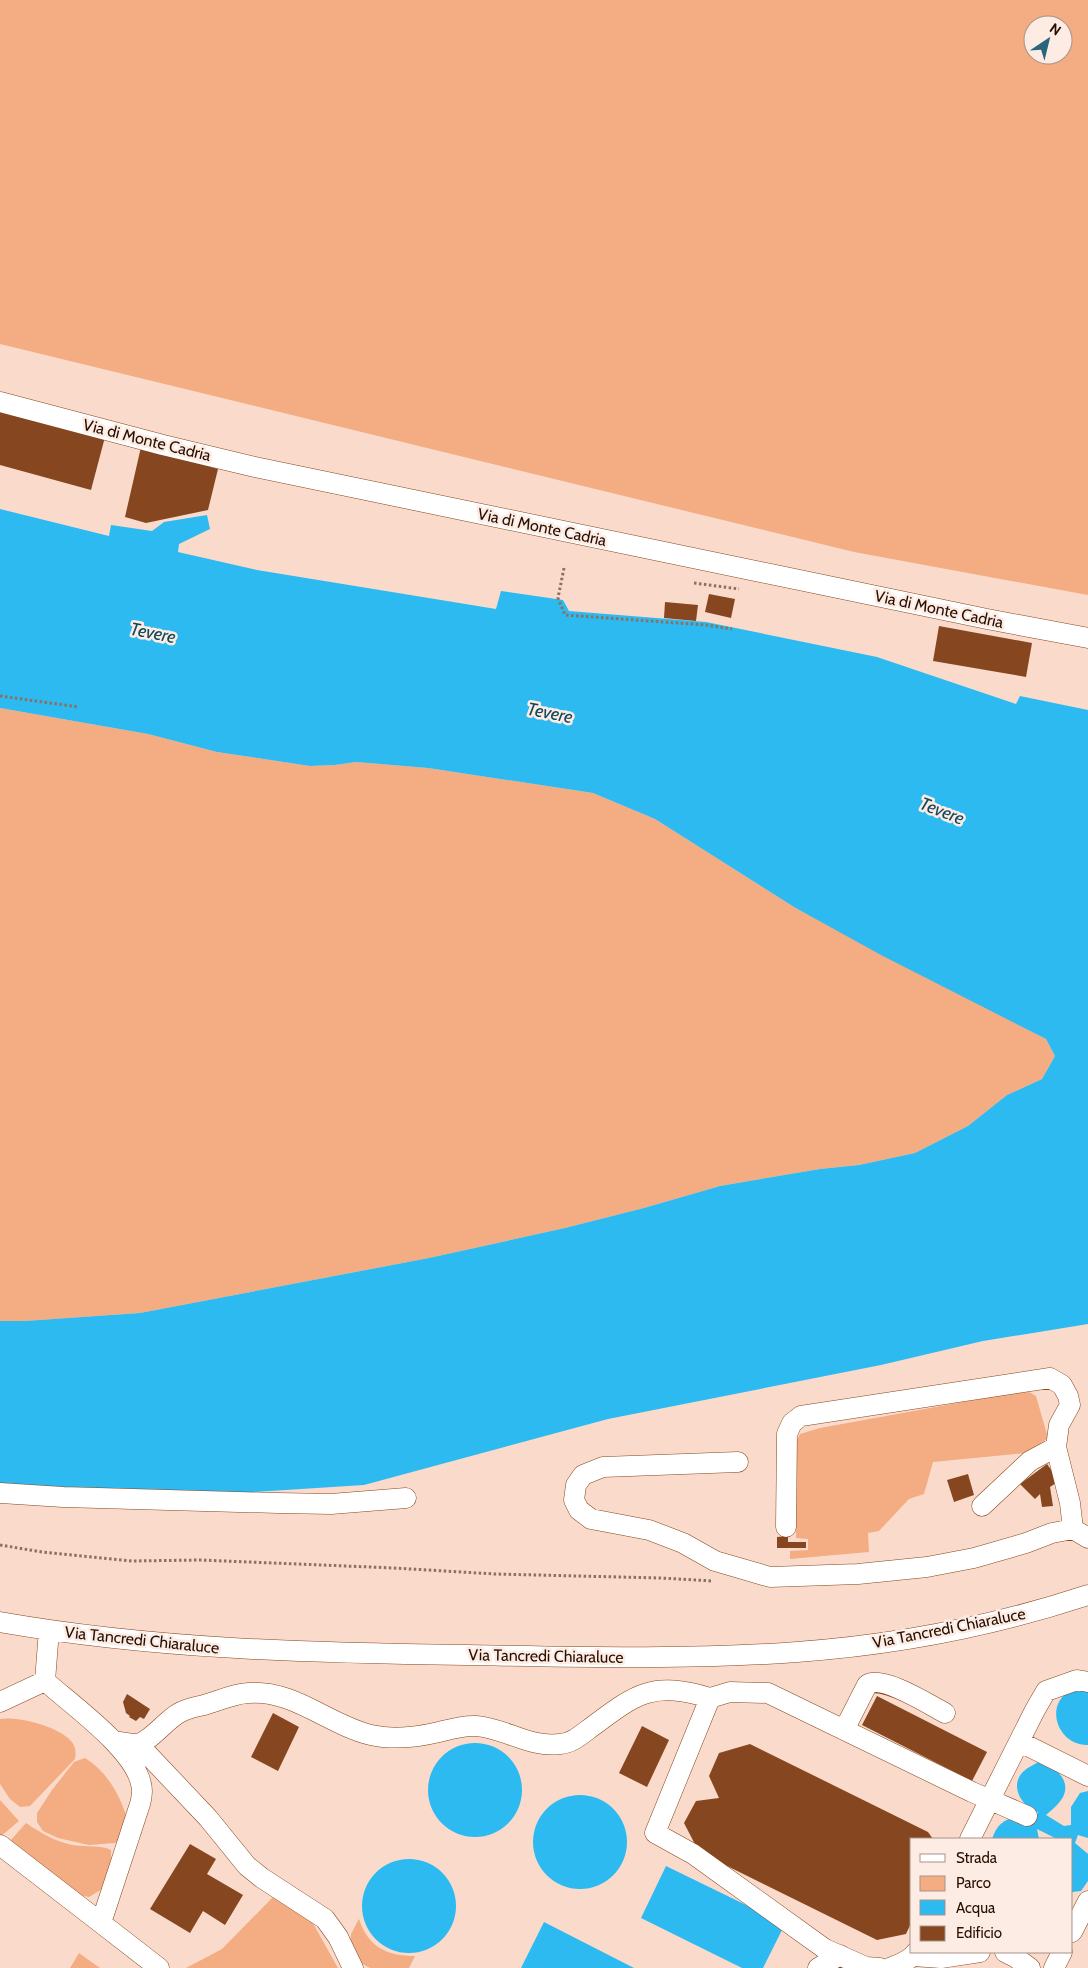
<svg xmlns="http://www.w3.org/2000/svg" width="1088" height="1968" font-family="Cabin,sans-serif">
<rect width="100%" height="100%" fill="#fadbcb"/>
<path fill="#f4ac83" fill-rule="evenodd" d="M0 0H1088V595L854 552 0 344ZM1033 25H1063V55H1033Z
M0 708 148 734 217 752 310 766 335 765 356 762 428 768 593 793 655 819 794 907 1046 1039 1055 1056 1042 1079 1007 1095 968 1126 915 1153 859 1165 820 1169 720 1186 644 1208 565 1228 429 1258 140 1313 25 1321H0Z
M1029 1392 1036 1396 1048 1438 1027 1453 933 1462 924 1494 909 1499 879 1531 868 1533 869 1552 790 1559V1551L808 1550V1539L796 1538 797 1440 800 1434 820 1428 1007 1394Z
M0 1719C18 1716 58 1726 71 1741 76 1746 76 1753 75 1759L30 1806 20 1807 10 1799 0 1784Z
M85 1758C110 1773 126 1805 130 1833L115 1843 89 1845 58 1838 43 1831 37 1822V1813L52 1790 74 1762Z
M0 1800 19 1821 0 1837Z
M26 1823C41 1833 54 1841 72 1845 83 1847 103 1845 111 1850V1861L104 1888 89 1897 79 1895 10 1841Z
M274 1896 310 1918 338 1968H186L222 1949Z
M359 1919C368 1947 387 1956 415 1956L409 1968H370L361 1963 350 1945 351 1934Z
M79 1953 100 1968H70Z"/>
<path fill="#2cbaf1" d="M0 509 109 536 111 525 152 531 164 522 207 515 210 529 179 544 178 552 257 570 496 609 501 591 563 600 569 611 706 622 877 657 1016 704 1020 696 1088 710V1324L983 1341 881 1365 608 1419 364 1485 221 1494 110 1496 0 1484V1321H25L140 1313 429 1258 565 1228 644 1208 720 1186 820 1169 859 1165 915 1153 968 1126 1007 1095 1042 1079 1055 1056 1046 1039 881 955 794 907 655 819 593 793 428 768 356 762 335 765 310 766 217 752 148 734 0 708Z
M1088 1688V1745C1057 1746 1043 1703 1072 1690 1077 1688 1083 1689 1088 1688Z
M428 1790a47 47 0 1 1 94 0a47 47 0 1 1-94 0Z
M1038 1762C1053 1765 1072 1779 1063 1797 1059 1804 1052 1810 1046 1815L1064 1826 1071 1825V1807L1080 1793 1088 1791V1838L1078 1835 1075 1843 1088 1854V1881L1081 1891 1072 1892V1839H1057L1037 1829 1039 1839H992C999 1818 1014 1813 1032 1825L1038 1812C1024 1808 1010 1789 1021 1774 1026 1768 1032 1766 1038 1762Z
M533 1842a47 47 0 1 1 94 0a47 47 0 1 1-94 0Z
M362 1906a47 47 0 1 1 94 0a47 47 0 1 1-94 0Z
M666 1866 785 1924 763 1968H742L641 1918Z
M544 1922 634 1968H521Z"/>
<path fill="#86461f" d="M0 408 105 437 91 490 0 465Z
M141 447 218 469 208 510 146 523 125 517Z
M709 594 735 599 731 618 705 612Z
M665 602 698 605 696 621 664 618Z
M939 626 1032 643 1026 677 933 661Z
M1047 1464 1059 1481 1050 1487 1053 1506 1042 1507 1040 1494 1035 1499 1020 1484Z
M968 1474 974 1495 954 1502 947 1480Z
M788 1536V1542H806V1548H777V1537Z
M127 1694 150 1709 144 1719 140 1717 136 1721 129 1717 130 1716 126 1713 123 1702Z
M877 1696 987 1752 972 1781 862 1725Z
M273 1713 299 1727 278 1771 251 1757Z
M642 1726 669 1740 647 1787 619 1773Z
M750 1744 928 1832 933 1839H912V1921L906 1934 877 1940 699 1852 684 1823 696 1801 719 1798 709 1776 719 1753Z
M190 1844 216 1859 207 1874 243 1895 225 1925 203 1911 190 1933 150 1909Z"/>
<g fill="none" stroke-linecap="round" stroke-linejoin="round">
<g stroke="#85461e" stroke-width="21">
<path id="minor" d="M0 402 163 445 255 467 987 619 1088 638
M738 1462 603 1467 583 1475 576 1485 574 1500 579 1510 591 1519 649 1530 683 1543 715 1561 770 1577 858 1574 927 1567 974 1558 1026 1543 1052 1533 1073 1529 1088 1538
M0 1493 63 1497 278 1503 331 1504 406 1498
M982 1506 1030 1461 1056 1447
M786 1527 787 1434 792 1423 801 1416 1050 1378 1062 1385 1068 1396 1070 1405 1059 1425 1056 1447 1070 1503 1073 1529
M0 1622C154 1649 311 1653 466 1655 577 1657 687 1660 797 1652 895 1645 994 1626 1088 1595
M45 1681 49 1630
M0 1702 45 1681
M844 1730 867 1685C881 1674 930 1705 945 1713
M114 1741C121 1742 130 1744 137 1744 150 1742 166 1720 179 1713 187 1708 195 1707 204 1705 219 1701 232 1694 248 1693 293 1689 329 1725 371 1735 393 1740 418 1737 439 1732 451 1729 464 1725 476 1726 505 1728 529 1748 560 1744 573 1743 582 1734 593 1726 637 1693 653 1681 710 1698
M1020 1742 1088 1776
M138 1744 208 1818 247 1866 262 1878 325 1919 338 1937 353 1968
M970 1839 1035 1710 1046 1691 1077 1680 1088 1682
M0 1845 101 1923 140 1804C142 1797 143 1791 141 1784 134 1749 72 1705 45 1681
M101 1923 159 1968
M1072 1932 1088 1901
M1005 1952 1015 1957 1030 1968
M913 1956 941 1958 980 1952
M818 1968 840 1955
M880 1968 866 1967 825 1949 693 1854 655 1833 710 1698 730 1692 768 1693 972 1792 1027 1816
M890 1968C899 1964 910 1961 916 1952
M1054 1968 1062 1952"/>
</g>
<path stroke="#8c7061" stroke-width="3" stroke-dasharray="2.5 2.5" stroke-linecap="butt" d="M564 568 558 598 565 615 706 625 732 629
M694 583 739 589
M0 696 79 707
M0 1545 42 1552 132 1561 200 1560 394 1568 495 1574 661 1578 713 1581"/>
<use href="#minor" stroke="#fff" stroke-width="20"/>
</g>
<g text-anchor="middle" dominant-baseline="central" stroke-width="5" stroke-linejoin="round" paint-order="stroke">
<g font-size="16" fill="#280e01" stroke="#fcece4">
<text transform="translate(147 440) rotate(14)">Via di Monte Cadria</text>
<text transform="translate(542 527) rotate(12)">Via di Monte Cadria</text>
<text transform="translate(939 609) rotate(12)">Via di Monte Cadria</text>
<text transform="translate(949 1628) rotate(-11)">Via Tancredi Chiaraluce</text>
<text transform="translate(142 1640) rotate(6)">Via Tancredi Chiaraluce</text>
<text transform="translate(546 1656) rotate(1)">Via Tancredi Chiaraluce</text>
</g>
<g font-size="18" font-style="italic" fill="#10485e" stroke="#fcece4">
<text transform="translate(153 633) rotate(11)">Tevere</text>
<text transform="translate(550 713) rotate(11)">Tevere</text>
<text transform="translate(942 811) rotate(21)">Tevere</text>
</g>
</g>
<rect x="910" y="1838" width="162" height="115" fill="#fcece4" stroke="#a79389"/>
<rect x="920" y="1854" width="25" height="8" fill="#ffffff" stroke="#a79389"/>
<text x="956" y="1863" font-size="15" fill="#280e01">Strada</text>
<rect x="920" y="1876" width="25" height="15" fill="#f4ac83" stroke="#a79389"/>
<text x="956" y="1888" font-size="15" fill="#280e01">Parco</text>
<rect x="920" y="1900" width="25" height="15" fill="#2cbaf1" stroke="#a79389"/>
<text x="956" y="1913" font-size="15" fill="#280e01">Acqua</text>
<rect x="920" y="1926" width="25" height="15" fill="#86461f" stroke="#a79389"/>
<text x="956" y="1938" font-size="15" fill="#280e01">Edificio</text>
<g transform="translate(1048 40) rotate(35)"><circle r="24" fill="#fcece4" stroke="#a79389"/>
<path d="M0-4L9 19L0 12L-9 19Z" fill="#2b647d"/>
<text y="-8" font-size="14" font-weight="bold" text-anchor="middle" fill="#280e01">N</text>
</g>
</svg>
